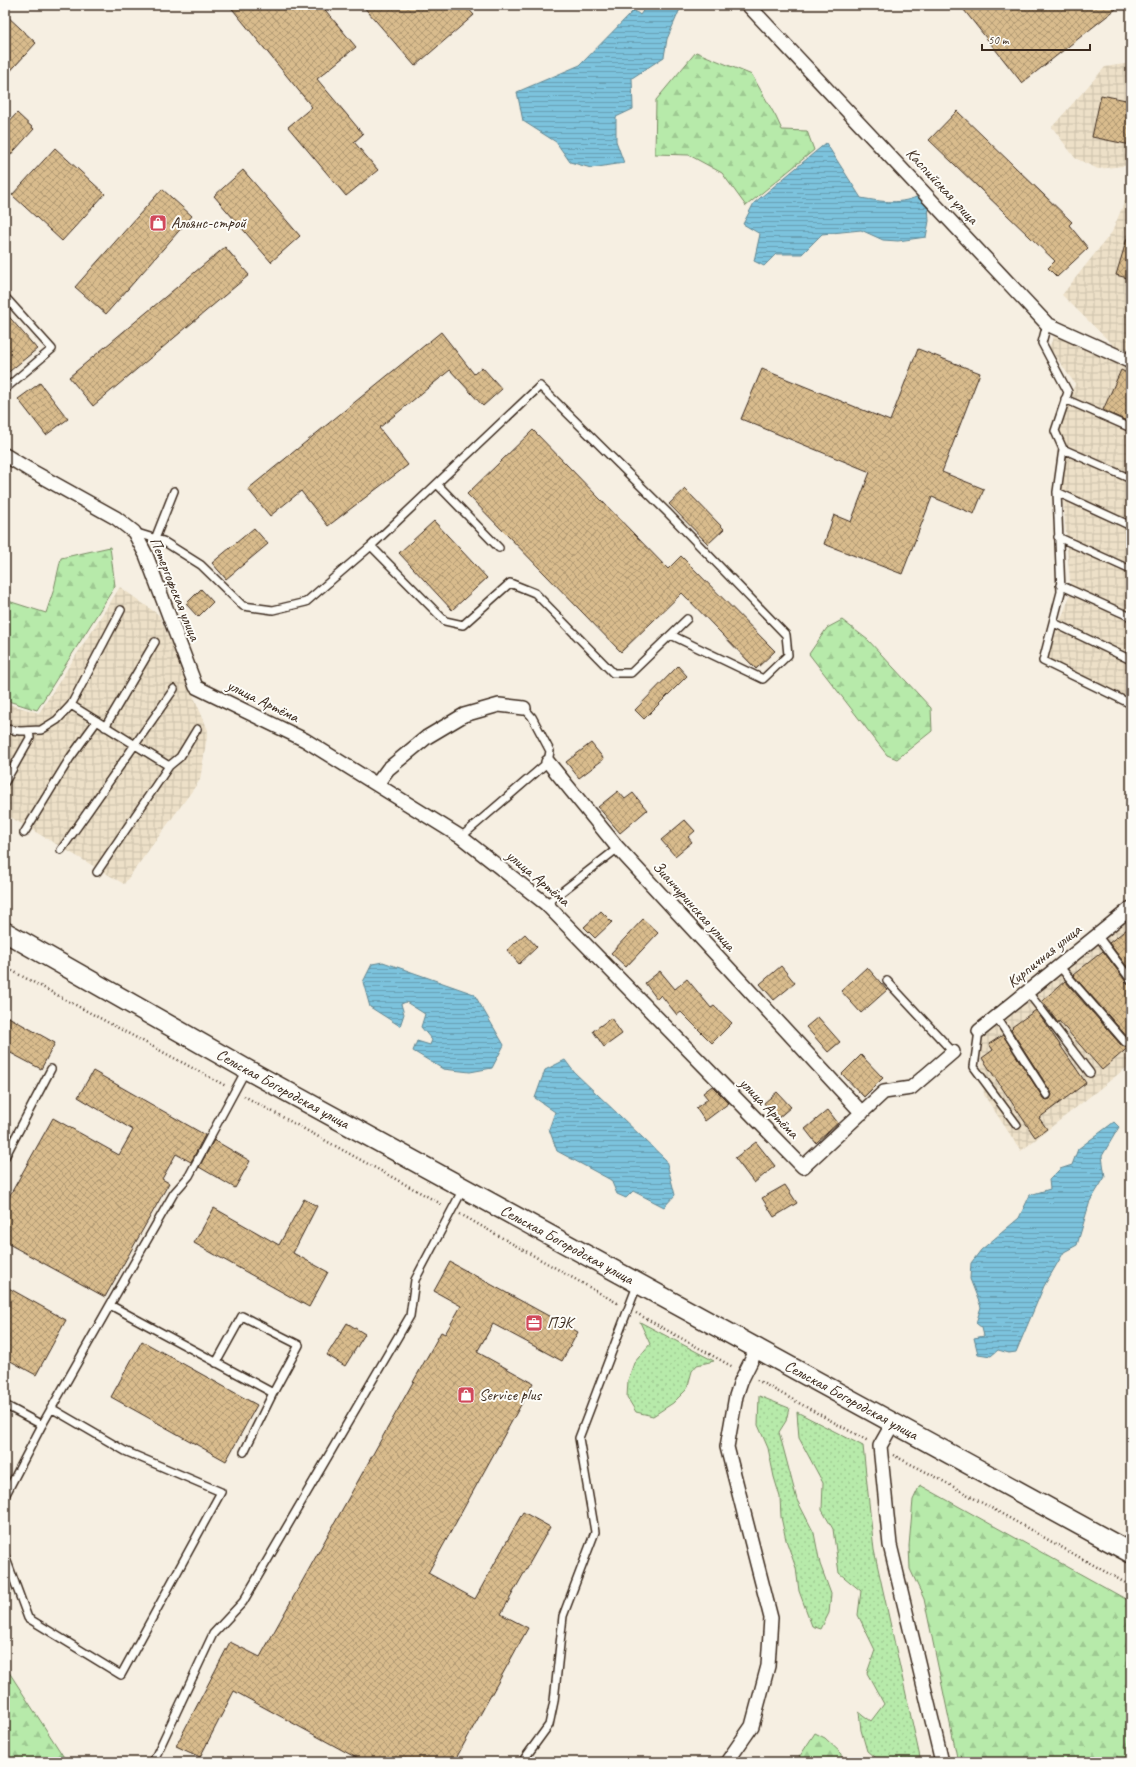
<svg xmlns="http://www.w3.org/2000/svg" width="1136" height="1767" font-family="Caveat,sans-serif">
<defs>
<pattern id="industrial-grid" width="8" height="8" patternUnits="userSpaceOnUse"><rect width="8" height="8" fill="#ede0c8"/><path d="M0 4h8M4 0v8" fill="none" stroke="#ccc0ab"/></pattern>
<pattern id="grass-dots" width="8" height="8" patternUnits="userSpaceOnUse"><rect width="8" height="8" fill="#b7eaaa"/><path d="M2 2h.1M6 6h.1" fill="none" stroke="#9ec992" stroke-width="1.8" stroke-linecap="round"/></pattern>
<pattern id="forest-firs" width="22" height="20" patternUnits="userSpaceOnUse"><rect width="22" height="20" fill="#b7eaaa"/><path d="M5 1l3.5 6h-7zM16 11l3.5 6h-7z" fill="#9ec992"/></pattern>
<pattern id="water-rules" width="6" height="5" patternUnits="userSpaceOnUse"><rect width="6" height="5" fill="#7cc3dd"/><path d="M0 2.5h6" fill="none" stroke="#679fb3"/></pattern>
<pattern id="building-cross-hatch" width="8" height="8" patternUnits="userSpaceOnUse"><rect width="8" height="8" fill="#d9bc8d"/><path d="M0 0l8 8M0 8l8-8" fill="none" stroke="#b19973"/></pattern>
</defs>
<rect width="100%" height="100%" fill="#f6efe2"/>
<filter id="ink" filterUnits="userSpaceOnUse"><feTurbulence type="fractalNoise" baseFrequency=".025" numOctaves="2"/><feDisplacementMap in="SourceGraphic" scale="8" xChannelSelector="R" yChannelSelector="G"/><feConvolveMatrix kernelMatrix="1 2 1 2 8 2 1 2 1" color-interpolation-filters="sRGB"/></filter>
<g filter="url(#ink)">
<path fill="url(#industrial-grid)" d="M1131 63V165L1098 169 1075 158 1052 127 1105 67Z
M1131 186V349H1117L1062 295 1112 232Z
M1055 334 1131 369V702L1046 659 1071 593 1057 430 1075 384 1049 347Z
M120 587 159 615 208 730 200 780 124 884 5 814V703L39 713Z
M1131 908V1064L1021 1151 984 1095 979 1031Z"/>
<path fill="url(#grass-dots)" stroke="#798a64" d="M640 1322 714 1361 697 1365 692 1371 687 1389 673 1403 653 1416 636 1412 627 1397 628 1380 634 1363 650 1344Z
M759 1396 789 1408 786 1421 779 1432 797 1500 814 1533 820 1564 831 1594 829 1613 821 1629 812 1626 799 1591 796 1568 786 1540 781 1517 780 1497 774 1477 768 1448 758 1425Z
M797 1412 863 1446 874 1550 921 1762H880L867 1751 861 1730 859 1712 871 1721 884 1704 867 1673 875 1650 858 1615 861 1591 839 1573 833 1529 822 1510 823 1483 799 1438Z"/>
<path fill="url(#forest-firs)" stroke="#798a64" d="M696 52 752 75 776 117 782 130 807 131 814 150 746 206 722 173 689 155 655 154 656 100Z
M110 547 115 586 37 710 5 700V600L46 613 54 589 61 558Z
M842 620 868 640 931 708 932 731 897 759 887 755 809 654 827 628Z
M920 1485 1131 1602V1762H958L924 1599 910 1569 909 1546 913 1500Z
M5 1666 67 1762H5Z
M815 1733 825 1738 842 1754V1762H796Z"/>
<path fill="url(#water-rules)" stroke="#628691" d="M647 5H672L680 9 667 39 664 57 632 78 633 109 616 117V141L624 163 591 168 570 162 556 142 523 121 517 92 580 65 634 10 640 15Z
M826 143 861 198C884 202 900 205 921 195L928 203 929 221 926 237 898 241 883 240 861 230 822 234 802 254H776L764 266 754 261 760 234 743 224 754 203Z
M383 962 474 994 504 1045 492 1068 470 1072 443 1069 413 1051 417 1041 430 1045 432 1040 421 1027 425 1014 406 1002 401 1004 404 1014 400 1026 370 1007 363 982 372 964Z
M565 1060 574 1072 666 1160 675 1195 664 1207 633 1191 626 1198 617 1194 611 1180 557 1151 549 1129 555 1112 535 1098 545 1070Z
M1114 1122 1119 1127 1102 1156 1105 1177 1090 1201 1077 1245 1064 1252 1044 1286 1016 1352 1009 1353 998 1350 991 1356 978 1354 974 1338 984 1336 982 1328 976 1323 981 1307 970 1279 971 1263 981 1250 1019 1218 1030 1195 1050 1189 1049 1180 1060 1169 1072 1165 1078 1149Z"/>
<path fill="url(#building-cross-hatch)" stroke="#3b2a1e" d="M229 5H321L356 47 317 79 363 134 354 142 378 170 346 196 288 127 312 107Z
M362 5H465L474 15 415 66Z
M960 5H1121L1022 83Z
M5 14 36 43 5 77Z
M1101 95 1131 101V145L1092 137Z
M957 111 1072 222 1069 225 1088 248 1057 277 1048 268 1055 261 929 140Z
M17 113 34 129 5 161V126Z
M55 148 105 194 62 241 12 195Z
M243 170 300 236 271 262 214 196Z
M162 189 192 216 106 314 75 287Z
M1128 235 1131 236V279L1116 275Z
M225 247 249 275 93 406 69 377Z
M5 312 37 349 5 375Z
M441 332 474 374 482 367 502 389 483 406 450 370 379 428 408 465 328 526 301 491 270 516 248 489Z
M918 349 980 373 942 472 984 489 974 514 932 497 902 574 824 544 834 515 851 522 870 472 741 419 762 369 890 421Z
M1121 370 1131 375V423L1103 410Z
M40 383 68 419 46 435 18 399Z
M533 430 668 569 681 556 775 651 756 669 682 593 621 652 467 494Z
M685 489 724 529 708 544 669 504Z
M434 521 487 578 452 610 399 553Z
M254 528 268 544 226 579 212 563Z
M201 589 213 602 198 617 186 604Z
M678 666 687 676 644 719 635 710Z
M591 743 604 759 579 778 566 762Z
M618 791 625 799 633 793 647 810 620 833 598 807Z
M685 820 695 831 688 837 692 842 675 856 661 840Z
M601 911 612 922 595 938 584 927Z
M643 919 658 933 626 967 611 953Z
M1131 926V972L1109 943Z
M525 934 537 947 519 964 507 950Z
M1103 951 1127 983 1131 985V1045L1102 1070 1059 1021 1058 1023 1042 1001 1065 981 1121 1045 1124 1047 1128 1046 1130 1043 1129 1039 1073 975Z
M781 966 795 983 774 1000 760 984Z
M867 967 887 990 861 1013 841 991Z
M660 971 675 989 687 979 711 1008 714 1006 732 1023 712 1043 681 1012 677 1015 661 995 657 999 645 983Z
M1036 1010 1086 1083 1039 1118 1047 1129 1035 1137 982 1058 993 1050 989 1044 1003 1035 1043 1098 1047 1100 1050 1099 1052 1095 1051 1092 1011 1030 1013 1028 1012 1027Z
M5 1015 55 1043 41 1069 5 1050Z
M818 1017 840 1042 828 1052 806 1027Z
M611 1018 622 1034 604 1047 593 1031Z
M861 1055 883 1078 864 1097 842 1074Z
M93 1071 205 1135 191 1162 176 1154 162 1179 169 1183 105 1297 5 1242V1204L53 1118 119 1155 133 1130 78 1097Z
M712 1086 729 1103 705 1121 696 1108 708 1099 703 1093Z
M777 1092 791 1107 777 1119 764 1103Z
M828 1110 838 1123 816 1143 805 1129Z
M214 1140 250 1161 235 1188 199 1167Z
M756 1142 775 1166 754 1183 735 1158Z
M785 1185 797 1203 774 1217 762 1198Z
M304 1199 317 1206 293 1253 328 1272 309 1307 194 1243 214 1208 279 1245Z
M450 1262 578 1332 562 1361 493 1324 477 1352 533 1383 428 1573 475 1599 523 1512 550 1527 501 1614 528 1628 454 1762H364L234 1691 200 1757 176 1746 230 1642 260 1657 441 1332 445 1334 461 1306 434 1291Z
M5 1286 66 1320 36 1375 5 1358Z
M347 1323 365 1334 345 1366 327 1355Z
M142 1341 257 1405 226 1461 111 1397Z"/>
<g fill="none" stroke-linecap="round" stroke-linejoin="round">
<g stroke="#3b2a1e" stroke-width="10">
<path id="service" d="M5 300 7 299 52 349 5 389
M1047 324 1042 343 1068 392 1055 431 1063 449 1057 492 1061 592 1043 661 1131 704
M1065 399 1131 428
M1063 449 1131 479
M437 484 499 548
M1057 492 1131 526
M134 532 163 541 201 565 243 606 273 610 306 602 371 546 445 621 463 625 510 583 535 593 613 673H631L687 619
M1058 537 1131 570
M155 539 174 491
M371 546 540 386 668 513 786 635 788 655 763 679 671 635
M1060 585 1131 617
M1054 623 1131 660
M71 705 169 766 97 872
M105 727 155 642
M5 729 20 731 41 730 57 720 71 705 121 610
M169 766 180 757 197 729
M5 782 30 738 29 731
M24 833 70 758 97 721
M461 837 548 762 550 751 532 717 524 708
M61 850 174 689
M546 904 618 848
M1097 935 1131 980
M1059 966 1125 1042
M887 981 953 1052
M1027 991 1090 1073
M996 1016 1047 1095
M979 1031 974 1067 1017 1125
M5 1157 51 1069
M216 1363 242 1316 299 1345 273 1393 110 1305 174 1193 189 1176 246 1070
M5 1405 42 1425 110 1305
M244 1452 273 1393
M5 1496 42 1425
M5 1556 28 1618 121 1675 221 1492 125 1451 51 1408
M153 1762 213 1634 243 1602 410 1316 415 1280 463 1189
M522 1762 549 1725 554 1701 563 1616 595 1532 579 1438 638 1283"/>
</g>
<g stroke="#3b2a1e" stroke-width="16">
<path id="minor" d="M748 5 1047 324 1131 362
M5 455 28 469 116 518 134 532 146 555 196 687 305 740 461 837 546 904 803 1167 884 1092 911 1088 953 1052
M548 762 618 848 862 1113
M377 784 388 769 427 737 464 715 499 705 524 708
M979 1031 1131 908
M893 1423 880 1446 890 1545 942 1762
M727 1762 752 1726 768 1666 771 1618 727 1447 736 1396 741 1381 757 1349"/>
</g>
<g stroke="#3b2a1e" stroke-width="22">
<g id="secondary">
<path id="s1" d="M5 932 246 1069 1131 1553"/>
</g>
</g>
<path stroke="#3b2a1e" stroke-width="2.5" stroke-dasharray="1 3" stroke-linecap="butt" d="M5 967 226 1086
M244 1096 443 1205
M460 1214 619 1304
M636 1313 733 1367
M757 1380 868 1441
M893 1455 934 1476 1131 1586"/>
<use href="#service" stroke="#fdfcf7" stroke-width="7"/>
<use href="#minor" stroke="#fdfcf7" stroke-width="13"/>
<use href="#secondary" stroke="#fdfcf7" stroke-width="19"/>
</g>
</g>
<defs>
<g id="shop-square" transform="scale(0.9)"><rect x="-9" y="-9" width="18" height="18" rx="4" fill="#d1495b" stroke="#fdfcf7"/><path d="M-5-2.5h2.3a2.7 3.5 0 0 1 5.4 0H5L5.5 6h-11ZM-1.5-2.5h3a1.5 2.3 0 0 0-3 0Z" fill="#fff"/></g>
<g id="office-square" transform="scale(0.9)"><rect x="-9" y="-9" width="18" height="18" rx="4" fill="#d1495b" stroke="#fdfcf7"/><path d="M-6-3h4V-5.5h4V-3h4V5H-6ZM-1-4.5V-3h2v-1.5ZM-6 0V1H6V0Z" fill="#fff"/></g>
</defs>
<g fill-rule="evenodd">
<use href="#shop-square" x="158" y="223"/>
<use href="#office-square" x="534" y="1323"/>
<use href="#shop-square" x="466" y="1395"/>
</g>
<g text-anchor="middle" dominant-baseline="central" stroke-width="4" stroke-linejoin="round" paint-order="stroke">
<g font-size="16" fill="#3b2a1e" stroke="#fdfcf7">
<text transform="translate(942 186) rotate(47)">Каспийская улица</text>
<text transform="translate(175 589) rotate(68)">Петергофская улица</text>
<text transform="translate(263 701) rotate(26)">улица Артёма</text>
<text transform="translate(538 878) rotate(40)">улица Артёма</text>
<text transform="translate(694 906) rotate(48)">Зианчуринская улица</text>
<text transform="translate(1044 956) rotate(-39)">Кирпичная улица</text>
<text stroke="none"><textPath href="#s1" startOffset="319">Сельская Богородская улица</textPath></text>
<text transform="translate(769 1108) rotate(46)">улица Артёма</text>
<text stroke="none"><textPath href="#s1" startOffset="643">Сельская Богородская улица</textPath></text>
<text stroke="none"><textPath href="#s1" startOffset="967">Сельская Богородская улица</textPath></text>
</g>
<g font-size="16" fill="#3b2a1e" stroke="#fdfcf7" text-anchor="start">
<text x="171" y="223">Альянс-строй</text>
<text x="547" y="1323">ПЭК</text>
<text x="479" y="1395">Service plus</text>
</g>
</g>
<rect width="1136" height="1767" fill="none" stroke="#fdfcf7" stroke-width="20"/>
<rect x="10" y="10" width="1116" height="1747" fill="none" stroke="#3b2a1e" stroke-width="1.5" filter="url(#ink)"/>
<path d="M982 44v6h108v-6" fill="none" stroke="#3b2a1e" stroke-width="2"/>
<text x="988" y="44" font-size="12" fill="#3b2a1e" stroke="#fdfcf7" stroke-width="3" paint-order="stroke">50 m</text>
</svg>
